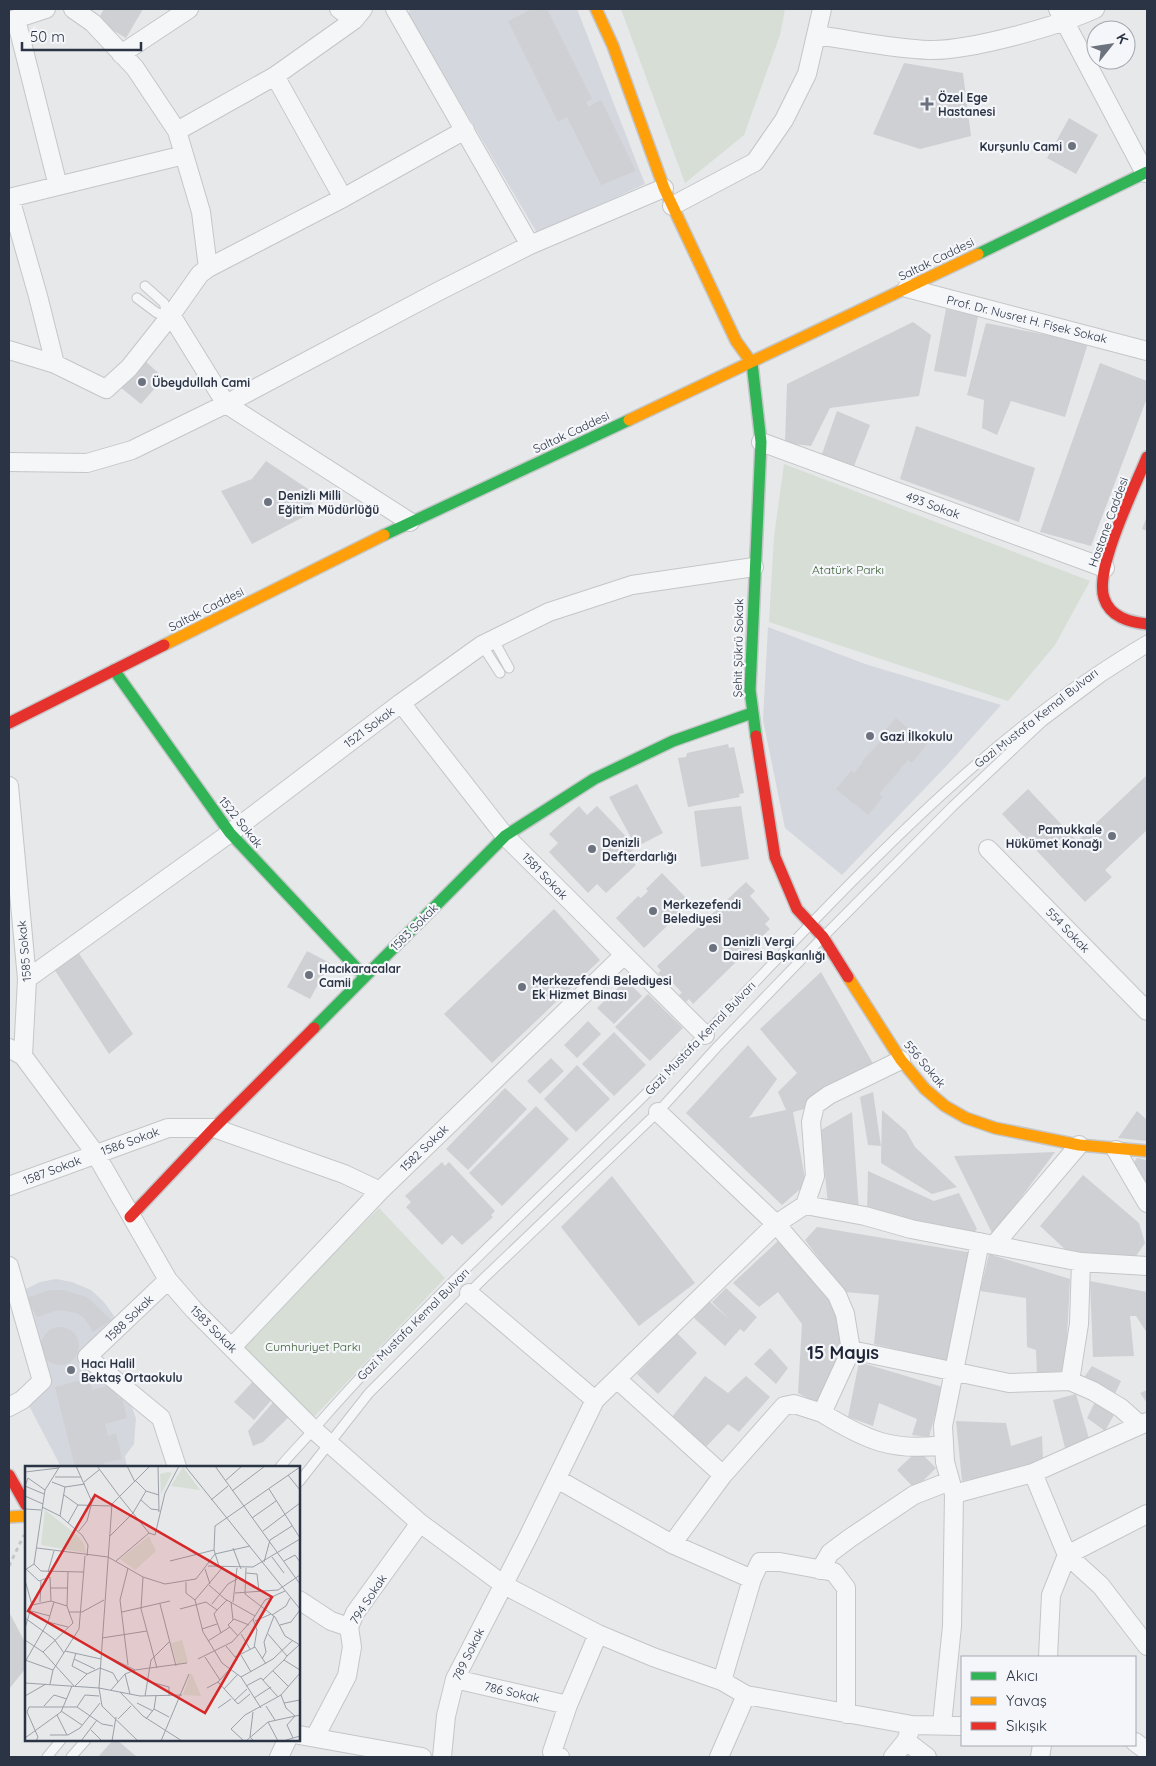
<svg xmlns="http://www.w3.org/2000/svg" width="1156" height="1766" font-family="Quicksand,sans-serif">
<rect width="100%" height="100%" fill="#e6e8ea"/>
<path fill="#d4d7dd" d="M410 9H577L645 184 537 233 408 14Z
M768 627 865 664 1001 705 951 761 842 875 785 828 763 720Z
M56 1279 72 1282 91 1290 104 1302 114 1316 115 1328 84 1358 127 1394 136 1418 134 1444 125 1456 127 1467H61L27 1402 46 1381 22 1291 40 1282Z"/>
<path fill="#d6ded6" d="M621 9H785L780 35 744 135 685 183Z
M784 464 1090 581 1055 645 1008 701 769 622 774 537Z
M379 1208 445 1278 312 1419 241 1347Z"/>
<path fill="#ced0d3" d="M104 9H143L126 38 97 21Z
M532 9H547L592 99 586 102 588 107 601 100 636 171 601 185 567 117 558 122 508 21Z
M904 63 963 73 971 136 920 149 873 134Z
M1069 118 1098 135 1076 174 1047 158Z
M946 309 978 316 966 377 934 371Z
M913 322 931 335 919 396 830 408 811 446 785 443 787 384Z
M986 323 1088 343 1065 417 1011 401 997 435 982 428 984 400 967 395Z
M144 360 164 378 141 404 120 387Z
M1100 363 1147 381V398L1091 546 1040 532Z
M837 411 870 425 854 466 822 454Z
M916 426 1035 468 1019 522 900 479Z
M266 461 314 493 309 514 252 544 221 491 252 479Z
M1147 516V531L1142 529Z
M896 718 927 744 912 763 908 760 879 794 883 797 868 815 836 789 852 770 854 773 863 762 862 761 883 739 880 736Z
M728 744 729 748 734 747 744 793 739 794 740 797 688 807 678 758 686 757 687 753Z
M1147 775V830L1105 870 1112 877 1085 902 1002 814 1028 789 1077 841Z
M637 784 663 833 636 847 609 797Z
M579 806 587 815 597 806 636 847 627 856 636 865 606 893 597 884 588 893 549 852 558 843 549 834Z
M741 806 749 859 701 867 694 811Z
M662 873 691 903 644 948 616 918 638 896 641 898 648 891 646 889Z
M746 882 755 891 750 896 770 919 765 924 770 929 693 1004 689 999 686 1002 679 995 682 993 671 981 668 983 658 973 661 971 657 966Z
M554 909 600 960 492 1063 444 1014Z
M307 951 330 963 310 999 287 987Z
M78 952 133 1034 109 1054 54 969Z
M821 972 875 1067 808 1108 793 1112 806 1184 782 1205 686 1113 748 1045 777 1079 749 1118 786 1110 778 1092 797 1073 760 1029Z
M626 980 642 996 614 1024 597 1008Z
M648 994 683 1028 650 1061 615 1027Z
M588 1021 601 1034 577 1058 564 1045Z
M614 1032 646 1065 614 1096 582 1064Z
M551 1058 564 1071 540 1094 527 1081Z
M577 1065 610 1099 576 1132 544 1099Z
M505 1088 527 1109 468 1170 446 1149Z
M873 1092 881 1146 868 1145 860 1097Z
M536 1106 569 1139 502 1206 469 1173Z
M882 1110 906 1131 915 1147 957 1187 932 1194 881 1163Z
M1137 1111 1147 1120V1141L1118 1138Z
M852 1112 859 1210 828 1206 821 1130Z
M1055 1152 993 1235 954 1156Z
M1137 1158 1147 1160V1196L1131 1167Z
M442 1162 445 1166 449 1162 495 1211 491 1215 493 1217 462 1245 452 1235 442 1245 406 1207 411 1202 405 1196Z
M868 1171 934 1201 959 1193 977 1229 973 1234 867 1211Z
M1083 1175 1139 1223 1145 1243 1134 1259 1068 1252 1040 1226Z
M612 1176 695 1283 639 1326 561 1227Z
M817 1227 973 1253 949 1362 874 1344 879 1295 844 1292 805 1240Z
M778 1241 840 1313V1347L821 1406 798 1393 802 1324 778 1292 759 1307 733 1283Z
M989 1254 1070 1279 1065 1375 1037 1376 1036 1350 1027 1347 1026 1298 980 1291Z
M1090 1281 1147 1292V1333L1136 1316H1130L1134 1356 1093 1357Z
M726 1288 757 1317 744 1332 740 1329 725 1346 694 1318 709 1301 729 1319 712 1302Z
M50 1290H63L87 1297 111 1320 93 1332 85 1319 77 1313 58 1310 37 1317 26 1298Z
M41 1346a19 19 0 1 1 38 0a19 19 0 1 1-38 0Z
M677 1333 697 1353 658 1394 637 1374Z
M770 1348 788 1368 776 1384 754 1364Z
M859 1362 943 1387 929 1437 912 1435 917 1419 879 1403 873 1426 848 1417Z
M1092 1366 1121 1381 1114 1396 1083 1379Z
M705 1376 728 1393 746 1376 770 1397 739 1432 728 1424 706 1447 671 1418Z
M89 1378 92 1390 115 1384 118 1398H122L127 1418 105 1424 108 1436 116 1433 122 1459 104 1463 105 1467H75L55 1387Z
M256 1378 274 1397 254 1420 234 1402Z
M1147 1390V1403L1140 1393Z
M1076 1394 1090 1442 1065 1448 1053 1400Z
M1097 1398 1115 1413 1105 1431 1087 1418Z
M276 1399 292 1414 263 1442 253 1446 248 1431Z
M956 1421 1006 1423 1011 1446 1042 1436 1043 1460 1017 1470 962 1481Z
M918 1450 936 1468 915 1489 897 1470Z
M9 1612 26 1644V1668L9 1689Z
M113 1740H117L137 1757H98Z"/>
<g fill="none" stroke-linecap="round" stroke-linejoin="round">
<g stroke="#c4c6c8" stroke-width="11">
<path id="lane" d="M145 286 164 303 167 313
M137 298 157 313 171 315
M493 639 509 668
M482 645 500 673
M280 1467C292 1452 307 1438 320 1422 426 1301 546 1193 660 1080 814 926 957 751 1147 640
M299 1482 369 1393 482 1280 658 1112 717 1047 823 937 952 807 1042 722 1102 677 1147 648
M47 1757 61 1740
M71 1757 86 1740"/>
</g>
<g stroke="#c4c6c8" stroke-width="20">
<path id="street" d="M73 9 93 23 135 68 177 131 201 212 208 268 200 274 171 315 226 404 410 522
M339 9 354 20
M395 9 530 245
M1058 9 1145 173
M16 19 58 186
M9 21 46 9
M816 35C853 40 892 49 929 50 970 51 1058 26 1095 9
M121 54 189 9
M275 76 343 198
M177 131 275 76 354 20 363 9
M9 198 184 155
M10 198 38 296 55 364
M672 206 755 162 784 120 807 74 822 9
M208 268 343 198 465 130
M907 288 1147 351
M9 350 55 364 106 389 129 368 171 315
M761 442 1105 568
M9 462 87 463 132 450 226 404 439 291 530 245 664 188
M401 703 505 836 705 1035
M9 786 27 979 23 1056
M988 849 1147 1011
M27 979 230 833 401 703 482 645 549 612 632 585 754 567
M9 1048 23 1056 95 1153 168 1280 194 1310 314 1430 420 1523 504 1585 598 1634 653 1657 722 1681 746 1695 912 1725 962 1726
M658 1112 776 1224 837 1295 845 1314 851 1350 822 1413C866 1440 892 1452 944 1445
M1116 1150 1147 1203
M9 1186 168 1128H214L344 1174 380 1191
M805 1205 865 1216 911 1229 1081 1262 1147 1266
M994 1245 1079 1145
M9 1266 42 1381 22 1400 9 1407
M168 1280 87 1357 161 1418 177 1467
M469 1293 595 1400
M232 1347 380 1191 623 956
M851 1350 1009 1383 1070 1381 1093 1391 1121 1408 1140 1425
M618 1380 723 1475
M1070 1381 1079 1324 1081 1262
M1033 1473 1067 1555 1101 1586 1147 1646
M557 1479 672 1544 752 1579
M954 1494 1033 1473 1147 1422
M672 1544 723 1475 784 1406 794 1404 822 1413
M820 1570 830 1553 850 1538 914 1495 950 1481
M299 1600 331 1621 349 1627
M1048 1657 1051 1595 1067 1555 1147 1514
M455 1679 568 1705
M722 1681 752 1579 760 1562H780L834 1572 846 1588V1714
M942 1724 952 1626 954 1494 945 1462 943 1426 980 1242
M299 1735 422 1757
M315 1737 347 1676 352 1647 349 1627 355 1613 420 1523
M906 1741 927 1757
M1135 1742 1147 1751
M279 1757 287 1740
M442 1757 446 1716 455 1679 527 1539 595 1400 776 1224 805 1205 815 1176 811 1122 815 1105 829 1095 901 1060
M560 1757 552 1752 568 1705 598 1634
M719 1757 746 1695
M893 1757 906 1741 912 1725
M1040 1757 1042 1745"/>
</g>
<g stroke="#c4c6c8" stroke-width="14">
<path id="fast" d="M978 254 1147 172
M749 359 752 363 761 442 750 690 756 736
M384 535 629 420
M114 670 230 833 364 976
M314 1028 505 836 594 779 673 741 752 713"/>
</g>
<g stroke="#c4c6c8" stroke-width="14">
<path id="slow" d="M596 9 613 46 664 188 736 341 749 359
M629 420 978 254
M164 645 384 535
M848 977 901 1060 925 1089 945 1106 966 1118 995 1128 1079 1145 1147 1151
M9 1517 26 1516"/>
</g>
<g stroke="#c4c6c8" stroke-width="14">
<path id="jam" d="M1147 457C1135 487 1094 569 1104 598 1110 617 1129 622 1147 624
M9 723 164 645
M756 736 775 857 797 909 823 937 848 977
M130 1217 214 1128 314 1028
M9 1475 26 1505"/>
</g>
<path stroke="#c5c6ca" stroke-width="3" stroke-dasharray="4 4" stroke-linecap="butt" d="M9 1566 24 1535"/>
<use href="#lane" stroke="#f5f6f7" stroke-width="9"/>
<use href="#street" stroke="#f5f6f7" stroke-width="18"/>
<use href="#fast" stroke="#30b455" stroke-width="11"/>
<use href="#slow" stroke="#ff9f0a" stroke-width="11"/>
<use href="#jam" stroke="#e5322d" stroke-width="11"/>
</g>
<g fill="#6c737f" stroke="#f4f6f9" stroke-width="2">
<path d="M924.5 96.5h5v5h5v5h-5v5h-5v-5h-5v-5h5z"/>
<circle cx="1072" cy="146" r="5"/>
<circle cx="142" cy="382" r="5"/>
<circle cx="268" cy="502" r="5"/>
<circle cx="870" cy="736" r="5"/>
<circle cx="1112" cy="836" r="5"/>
<circle cx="592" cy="849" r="5"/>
<circle cx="653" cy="911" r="5"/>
<circle cx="713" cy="948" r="5"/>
<circle cx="309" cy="975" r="5"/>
<circle cx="522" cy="987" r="5"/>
<circle cx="71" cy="1370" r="5"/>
</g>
<g text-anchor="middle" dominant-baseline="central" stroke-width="4.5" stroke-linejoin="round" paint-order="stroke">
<g font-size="12" font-weight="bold" fill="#2b3445" stroke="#f4f6f9" text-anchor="start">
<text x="938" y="97">Özel Ege<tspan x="938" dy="14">Hastanesi</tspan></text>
<text x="1062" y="146" text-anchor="end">Kurşunlu Cami</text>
<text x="152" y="382">Übeydullah Cami</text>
<text x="278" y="495">Denizli Milli<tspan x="278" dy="14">Eğitim Müdürlüğü</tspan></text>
<text x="880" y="736">Gazi İlkokulu</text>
<text x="1102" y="829" text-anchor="end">Pamukkale<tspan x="1102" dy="14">Hükümet Konağı</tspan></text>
<text x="602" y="842">Denizli<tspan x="602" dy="14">Defterdarlığı</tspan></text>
<text x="663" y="904">Merkezefendi<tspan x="663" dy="14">Belediyesi</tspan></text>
<text x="723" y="941">Denizli Vergi<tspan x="723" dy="14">Dairesi Başkanlığı</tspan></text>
<text x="319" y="968">Hacıkaracalar<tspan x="319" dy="14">Camii</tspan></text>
<text x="532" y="980">Merkezefendi Belediyesi<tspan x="532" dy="14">Ek Hizmet Binası</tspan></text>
<text x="81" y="1363">Hacı Halil<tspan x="81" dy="14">Bektaş Ortaokulu</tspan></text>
</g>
<g font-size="12" fill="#2b3445" stroke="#f4f6f9">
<text transform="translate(936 259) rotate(-26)">Saltak Caddesi</text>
<text transform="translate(1027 319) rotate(14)">Prof. Dr. Nusret H. Fişek Sokak</text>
<text transform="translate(571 432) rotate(-25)">Saltak Caddesi</text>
<text transform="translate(933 505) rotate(20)">493 Sokak</text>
<text transform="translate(1108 522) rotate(-70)">Hastane Caddesi</text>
<text transform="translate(206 609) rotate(-27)">Saltak Caddesi</text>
<text transform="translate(738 648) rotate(-89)">Şehit Şükrü Sokak</text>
<text transform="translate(1036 718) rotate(-38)">Gazi Mustafa Kemal Bulvarı</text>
<text transform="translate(369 727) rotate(-37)">1521 Sokak</text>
<text transform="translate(241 822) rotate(51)">1522 Sokak</text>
<text transform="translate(545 876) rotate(46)">1581 Sokak</text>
<text transform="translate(414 927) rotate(-45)">1583 Sokak</text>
<text transform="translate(1068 930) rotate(46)">554 Sokak</text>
<text transform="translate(24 951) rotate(-95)">1585 Sokak</text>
<text transform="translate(700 1038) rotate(-46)">Gazi Mustafa Kemal Bulvarı</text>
<text transform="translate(925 1064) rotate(50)">556 Sokak</text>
<text transform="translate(130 1141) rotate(-20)">1586 Sokak</text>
<text transform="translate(424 1148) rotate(-44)">1582 Sokak</text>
<text transform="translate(52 1170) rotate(-21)">1587 Sokak</text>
<text transform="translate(129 1318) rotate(-44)">1588 Sokak</text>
<text transform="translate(413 1324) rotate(-45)">Gazi Mustafa Kemal Bulvarı</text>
<text transform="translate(214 1329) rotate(45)">1583 Sokak</text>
<text transform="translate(368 1599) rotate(-57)">794 Sokak</text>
<text transform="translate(468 1654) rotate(-64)">789 Sokak</text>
<text transform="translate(512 1692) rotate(13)">786 Sokak</text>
</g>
<g font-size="12" fill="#3f6138" stroke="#f4f6f9">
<text x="848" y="569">Atatürk Parkı</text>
<text x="313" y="1346">Cumhuriyet Parkı</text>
</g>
<g font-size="18" font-weight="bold" fill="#1d2536" stroke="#f4f6f9">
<text x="843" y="1352">15 Mayıs</text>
</g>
</g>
<g transform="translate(25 1466)">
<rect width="275" height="275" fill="#e6e8ea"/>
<path d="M158 1 175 24 146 20ZM143 6 147 7 136 28 135 8ZM20 44 52 69 59 78 61 87 16 79ZM124 70 131 85 110 104 95 93ZM157 174 163 196 152 199 146 177ZM165 208H167L176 230 158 229Z" fill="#d6ded6"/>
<path fill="none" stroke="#9ba0a8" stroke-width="1" d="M51 0 67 36 62 55 54 65M72 0 95 31M102 0 110 16M133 0 134 46M160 0 275 143M190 0 275 118M0 6 34 2M263 9 275 24M30 11H56M111 15 121 25 134 29M200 15 217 0M27 16 40 21 60 18M59 16 74 4M0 20 3 12 20 24M0 20 19 28M244 23 275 72M207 25 240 0M39 29 53 39 87 40M0 30 18 38M95 31 124 67 130 69 140 27 154 0M116 34 126 43 134 44M186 34 203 20M17 41 35 50 57 69 63 79 62 90M0 43 16 44M35 50 40 21M227 52 251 35M43 57 53 39M238 65 275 37M85 70 108 47 121 25M12 82 83 91 118 111 140 118 171 113 190 88M208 82 216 103M190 88 225 80M247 91 259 107M91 95 124 67M145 95 189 84M259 95 270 89 275 96M239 96 245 74 267 60M9 98 16 105 58 106M183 100 228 101 275 73M194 100 189 84 190 60 275 1M221 102 220 128 250 151 260 170 275 179M1 103 14 115 25 111M180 103 185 118M0 104 9 98 20 24 35 0M23 106 29 85M221 107 232 108 234 125M25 111 26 135M118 111 116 143 132 202M0 114 7 139 0 162M161 116V127L170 134 178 166 197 197 216 211 236 242M184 119 200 133 230 150M26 122H43M210 127 253 124 275 109M170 134 198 101M15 136 16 115M206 136 208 154M208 136 212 102M135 138 151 200M187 138 203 118 212 113M7 139 26 135 42 140 44 146H57L79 134M42 140 43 106M155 143 181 136 192 144 202 134M192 144 189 148 196 167M6 145 25 150M97 146 145 135M247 149 261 140 265 132M0 152 29 173 39 187M228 153 232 164 229 182M230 155 246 148M23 156 43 161M255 159 266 156 275 144M177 163 192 158M216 168 225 183M243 168 262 190 259 194 275 204M213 170 203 159 209 153 224 159M77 172 122 165M0 174 18 186 49 220M183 175 205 161M201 180 210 191 230 181 241 198M40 185 76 193M18 186 48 157 44 146M51 187 47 200 62 208M76 187 110 204M216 189 226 206M262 190 274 179M180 191 195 214M49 193 70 203M173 193 207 176 228 153 240 134 260 125M237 193 241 186 239 176 249 150M0 194 28 204M0 196 23 156 29 136M103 199 95 134 103 102M248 205 264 221M100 208 105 228M216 211 248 193 268 174M238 214 259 194M122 215 144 221V230M193 216 213 238 225 228M0 217 74 222 115 230 157 229M25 218 28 204 54 163 60 90M50 220 62 208 75 202 88 207 93 216M221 220 236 212 253 231M182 222 193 216 205 203M199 223 213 208M86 224 100 208 110 204 162 197M95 226 118 250 157 275M256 229 261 242 270 250 262 259 268 272M0 230 21 218M120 230 126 194 144 176M229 232 246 221M209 235 222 223M112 237 128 245M259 237 275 234M19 240 29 229 42 233M241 240 250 254M52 241 60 229 74 230M193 242 206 233M129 243 144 251M36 245 57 259M228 246 225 271 229 275M32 249 42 269M93 253 106 240M121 253 129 243 131 230M243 256 253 275M66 264 77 275M25 269H43L55 262 75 237M0 272 36 246 47 220M11 275 13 271 2 246 4 241H52L77 258 88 260M56 275 72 254M87 275 91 251M113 275 77 240 74 222 87 38 125 0M136 275 164 208M219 275 206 263 220 249 256 229 275 207M221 275 243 256 275 249M258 275 275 270"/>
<path fill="#d62828" fill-opacity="0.15" stroke="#d62828" stroke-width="2.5" d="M70 29 247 131 180 247 3 145Z"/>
<rect width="275" height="275" fill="none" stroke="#2b3445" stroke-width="2.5"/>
</g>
<rect width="1156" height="1766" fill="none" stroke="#2b3445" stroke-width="20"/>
<rect x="961" y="1656" width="175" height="90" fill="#f4f6f9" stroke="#a4a8b1"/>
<rect x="971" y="1672" width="25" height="8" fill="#30b455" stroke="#a4a8b1"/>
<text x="1006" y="1681" font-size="15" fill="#2b3445">Akıcı</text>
<rect x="971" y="1697" width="25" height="8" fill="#ff9f0a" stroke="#a4a8b1"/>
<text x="1006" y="1706" font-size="15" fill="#2b3445">Yavaş</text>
<rect x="971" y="1722" width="25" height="8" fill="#e5322d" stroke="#a4a8b1"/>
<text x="1006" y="1731" font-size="15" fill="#2b3445">Sıkışık</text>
<g transform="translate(1111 45) rotate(60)"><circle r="24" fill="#f4f6f9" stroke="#a4a8b1"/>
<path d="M0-4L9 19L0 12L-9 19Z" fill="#6c737f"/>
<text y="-8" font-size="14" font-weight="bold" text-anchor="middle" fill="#2b3445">K</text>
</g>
<path d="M22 42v8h119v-8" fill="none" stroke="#2b3445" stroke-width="2.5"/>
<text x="30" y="42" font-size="15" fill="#2b3445" stroke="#f4f6f9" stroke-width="4" paint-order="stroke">50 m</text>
</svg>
